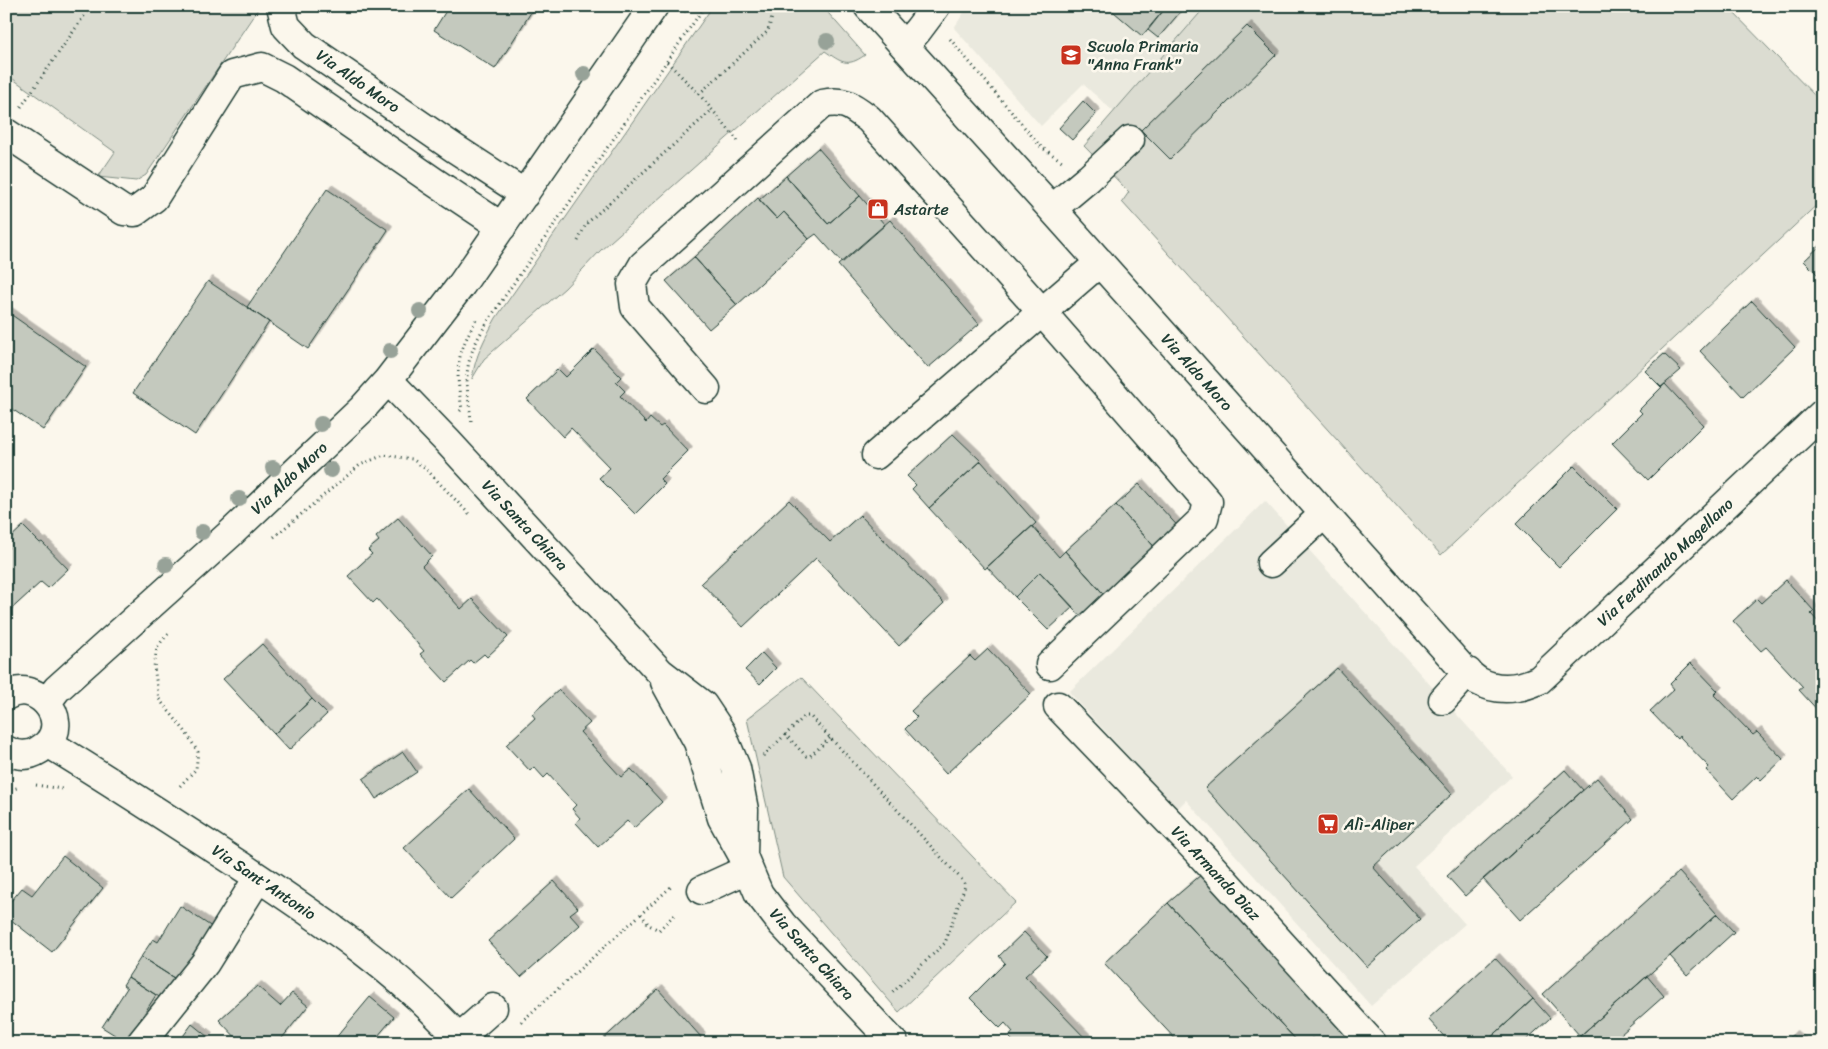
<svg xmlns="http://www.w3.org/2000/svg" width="1828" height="1049" font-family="Sriracha,sans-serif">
<defs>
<filter id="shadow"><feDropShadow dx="4.5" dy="-4.5" stdDeviation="0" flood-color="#0004"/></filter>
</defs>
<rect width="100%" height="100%" fill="#fbf7ec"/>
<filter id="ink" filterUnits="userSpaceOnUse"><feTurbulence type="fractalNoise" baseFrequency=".02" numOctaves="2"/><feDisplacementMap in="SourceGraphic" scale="10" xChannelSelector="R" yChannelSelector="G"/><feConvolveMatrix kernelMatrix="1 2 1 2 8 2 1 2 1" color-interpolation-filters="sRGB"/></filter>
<g filter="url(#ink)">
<path fill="#eae9de" d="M968 6H1206L1114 112 1083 84 1041 126 954 28Z
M1265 501 1512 776 1414 866 1465 924 1371 1006 1186 800 1177 809 1069 692Z"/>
<path fill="#dbdcd1" stroke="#7d8c82" d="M6 6H260L146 175 136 181 98 177 115 152 6 74Z
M713 6H822L865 55C847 68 841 62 825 51L601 250 565 288 484 359 472 379C475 356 485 338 496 318Z
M1206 6H1727L1822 103V200L1441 555 1122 202 1129 192 1084 146Z
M801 677 1016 902 899 1012 783 877 747 719Z"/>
<path fill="#c4c9be" stroke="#1f3d34" filter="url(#shadow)" d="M449 6H535L495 69 434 30Z
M1107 6H1167L1142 36Z
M1167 6H1176L1181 11 1158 38 1148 30Z
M1247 26 1276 55 1170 159 1141 130Z
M1083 101 1096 114 1072 140 1059 128Z
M818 148 860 196 828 224 786 176Z
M786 176 828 224 860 196 885 225 842 263 816 234 809 239 784 212 777 219 759 200Z
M327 189 388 230 308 349 247 307Z
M758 198 777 219 784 212 809 239 737 305 694 257Z
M890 220 979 324 928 368 838 265Z
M1822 244V279L1804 261Z
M694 257 737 305 709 329 666 281Z
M208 281 269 322 195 435 133 393Z
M1752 301 1795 347 1743 397 1700 351Z
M6 311 86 367 43 430 6 405Z
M594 349 621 377 616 382 625 391 620 396 646 423 650 418 660 427 663 425 688 451 660 479 665 484 635 514 599 478 610 468 571 428 563 437 527 399 558 369 566 377Z
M1664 354 1681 370 1661 387 1645 371Z
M1665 384 1703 425 1648 480 1612 443 1642 413 1639 410Z
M953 434 981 461 929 508 912 489 916 485 907 476Z
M981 461 1036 523 985 569 929 508Z
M1574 466 1617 509 1559 567 1516 524Z
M1139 484 1183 532 1160 553 1116 505Z
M789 500 830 542 860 515 944 603 899 646 816 558 743 627 701 583Z
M1116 505 1160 553 1109 600 1065 551Z
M398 518 432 556 422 566 461 609 472 599 508 637 487 657 484 654 473 663 470 660 446 682 420 654 424 651 377 599 373 603 348 576 372 554 368 550 379 541 376 537Z
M23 526 40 543 42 542 68 569 48 588 41 582 6 614V550L9 548 6 542Z
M1032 526 1059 557 1065 551 1109 600 1085 621 1040 572 1015 597 987 567Z
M1040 572 1073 607 1048 630 1015 597Z
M1786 580 1814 611 1811 614 1822 626V715L1799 690 1803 687 1766 647 1761 651 1733 621 1757 599 1761 603Z
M262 644 312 699 274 734 223 679Z
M988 649 1031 694 946 774 905 729 917 717 911 711 970 656 975 661Z
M762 653 776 668 760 684 745 670Z
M1691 663 1718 691 1714 695 1753 735 1757 732 1783 759 1761 780 1757 776 1733 799 1706 770 1709 767 1679 736 1677 739 1650 711 1674 689 1670 684Z
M1337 668 1452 794 1373 867 1420 919 1367 967 1205 788Z
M559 690 590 723 580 732 621 777 631 769 662 802 634 828 627 821 598 847 576 823 580 818 572 809 576 805 548 774 544 778 534 767 530 771 506 745 535 718 532 714Z
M312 699 327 714 289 750 274 734Z
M403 752 417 772 376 799 363 779Z
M1565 770 1583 790 1465 896 1447 876Z
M1597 778 1633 819 1520 920 1483 879Z
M469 789 514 839 451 898 404 848Z
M63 856 103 888 52 952 6 916V907L22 888 32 895Z
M1679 872 1717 914 1580 1036 1543 994Z
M1202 874 1357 1043H1316L1312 1038 1307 1043H1299L1168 903Z
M554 881 578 908 570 914 580 925 521 977 488 941Z
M1168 903 1299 1043H1179L1104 963Z
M180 906 215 929 177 980 141 957 153 939 158 942Z
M1717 914 1734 932 1687 975 1670 956Z
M1024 932 1047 956 1025 976 1090 1043H1015L1009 1037 1013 1032 1005 1023 1000 1028 970 998 1005 963 999 956Z
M141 957 177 980 164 1000 128 977Z
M1495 958 1533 999 1485 1043H1450L1428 1019Z
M1647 976 1664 996 1611 1043H1586L1580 1036Z
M128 977 156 995 126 1042 102 1027 127 988 123 985Z
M257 986 280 1006 292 993 308 1006 278 1043H241L219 1020Z
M658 989 701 1037 695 1043H599Z
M370 997 394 1017 372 1043H338L334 1040Z
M1533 999 1550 1018 1523 1043H1485Z
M192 1024 208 1037 203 1043H178Z
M1792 1035 1802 1043H1784Z"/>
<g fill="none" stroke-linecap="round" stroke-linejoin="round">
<g stroke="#1f3d34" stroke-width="31">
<path id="minor" d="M281 6 286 26 304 45 454 148 525 194
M868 6 1052 209 1462 668C1467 672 1472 677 1478 681 1498 692 1519 689 1539 680L1822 414
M905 45 918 30 936 6
M6 133 124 211 135 212 154 198 232 75 262 67 284 78 433 181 502 227
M1052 209 1089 178 1130 140
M388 380 448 442 660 672 703 705 721 732 736 768 744 810 743 856
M706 389 635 307 632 284 643 265 822 104C844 99 852 106 869 119L1042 312 1208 502 1204 518 1050 665
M876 455 1100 262
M1271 563 1324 514
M665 682 698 742 722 818 743 856 759 894 782 924 894 1043
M6 696C35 677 71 718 48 743 46 746 41 748 39 750 28 757 17 756 6 750
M1443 700 1468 672
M47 702 57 689 230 534 361 410 388 380 462 284 654 6
M1058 706 1200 854 1372 1043
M48 743C114 783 179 826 244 868 322 920 401 972 463 1043
M702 890 748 869
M459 1038 493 1008
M141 1043 205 963 258 878"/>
</g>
<path stroke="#1f3d34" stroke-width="3" stroke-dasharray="1 4" stroke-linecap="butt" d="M684 12 688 6
M950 39 1041 147 1062 161
M667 62 699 94 738 141
M699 94 768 31 772 17
M21 107 91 6
M578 241 586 224 712 110
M460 411 462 409C455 368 456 356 476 320
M471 421C470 408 467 394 467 381 466 354 482 330 496 309L705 6
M274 537 360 465 384 455 412 459 425 468 469 514
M168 634 157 647 154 667 159 699 185 731 198 752 196 769 178 788
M785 734 806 756H810L830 738
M763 756 805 716H810L964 882 965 886 945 943 891 994
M36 785 62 789
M6 791 20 787
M641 914 649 925 659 930 674 915
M521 1022 672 886"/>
<use href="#minor" stroke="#fbf7ec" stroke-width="28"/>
</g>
<g fill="#97a298">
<circle cx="827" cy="41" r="8"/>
<circle cx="584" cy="74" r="8"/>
<circle cx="420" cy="311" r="8"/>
<circle cx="390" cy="351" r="8"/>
<circle cx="321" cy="424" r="8"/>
<circle cx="273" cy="468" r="8"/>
<circle cx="331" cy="470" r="8"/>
<circle cx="239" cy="499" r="8"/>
<circle cx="202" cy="532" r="8"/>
<circle cx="166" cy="565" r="8"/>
</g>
</g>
<defs>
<g id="school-square" transform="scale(1.125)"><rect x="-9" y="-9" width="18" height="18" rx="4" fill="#c8321e" stroke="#fbf7ec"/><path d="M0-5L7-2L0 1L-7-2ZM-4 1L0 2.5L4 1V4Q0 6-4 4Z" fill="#fff"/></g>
<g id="shop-square" transform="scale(1.125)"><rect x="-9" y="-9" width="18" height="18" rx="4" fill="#c8321e" stroke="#fbf7ec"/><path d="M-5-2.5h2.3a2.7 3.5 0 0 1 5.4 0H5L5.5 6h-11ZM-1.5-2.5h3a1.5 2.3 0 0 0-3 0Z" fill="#fff"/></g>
<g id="supermarket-square" transform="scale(1.125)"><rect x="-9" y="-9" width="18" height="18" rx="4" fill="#c8321e" stroke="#fbf7ec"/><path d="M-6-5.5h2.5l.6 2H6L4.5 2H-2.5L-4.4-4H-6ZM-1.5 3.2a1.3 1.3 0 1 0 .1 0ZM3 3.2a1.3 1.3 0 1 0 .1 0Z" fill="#fff"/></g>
</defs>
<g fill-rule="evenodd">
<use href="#school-square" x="1071" y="55"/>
<use href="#shop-square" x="878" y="209"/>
<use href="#supermarket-square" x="1328" y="824"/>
</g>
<g text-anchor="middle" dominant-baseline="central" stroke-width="5" stroke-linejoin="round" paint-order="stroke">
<g font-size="16" fill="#1f3d34" stroke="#fbf7ec" text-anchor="start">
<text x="1087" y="46">Scuola Primaria<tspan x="1087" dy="18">"Anna Frank"</tspan></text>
<text x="894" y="209">Astarte</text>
<text x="1344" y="824">Alì-Aliper</text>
</g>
<g font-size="16" fill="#1f3d34" stroke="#fbf7ec">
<text transform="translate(358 81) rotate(35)">Via Aldo Moro</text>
<text transform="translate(1197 372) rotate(48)">Via Aldo Moro</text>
<text transform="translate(289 478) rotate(-43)">Via Aldo Moro</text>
<text transform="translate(525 525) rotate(47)">Via Santa Chiara</text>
<text transform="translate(1665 562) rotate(-43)">Via Ferdinando Magellano</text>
<text transform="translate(1216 873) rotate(47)">Via Armando Diaz</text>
<text transform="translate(264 882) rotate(34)">Via Sant'Antonio</text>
<text transform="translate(812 954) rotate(48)">Via Santa Chiara</text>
</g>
</g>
<rect width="1828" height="1049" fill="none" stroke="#fbf7ec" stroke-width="25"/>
<rect x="12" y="12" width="1803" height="1024" fill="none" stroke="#1f3d34" stroke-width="2" filter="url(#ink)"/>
</svg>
